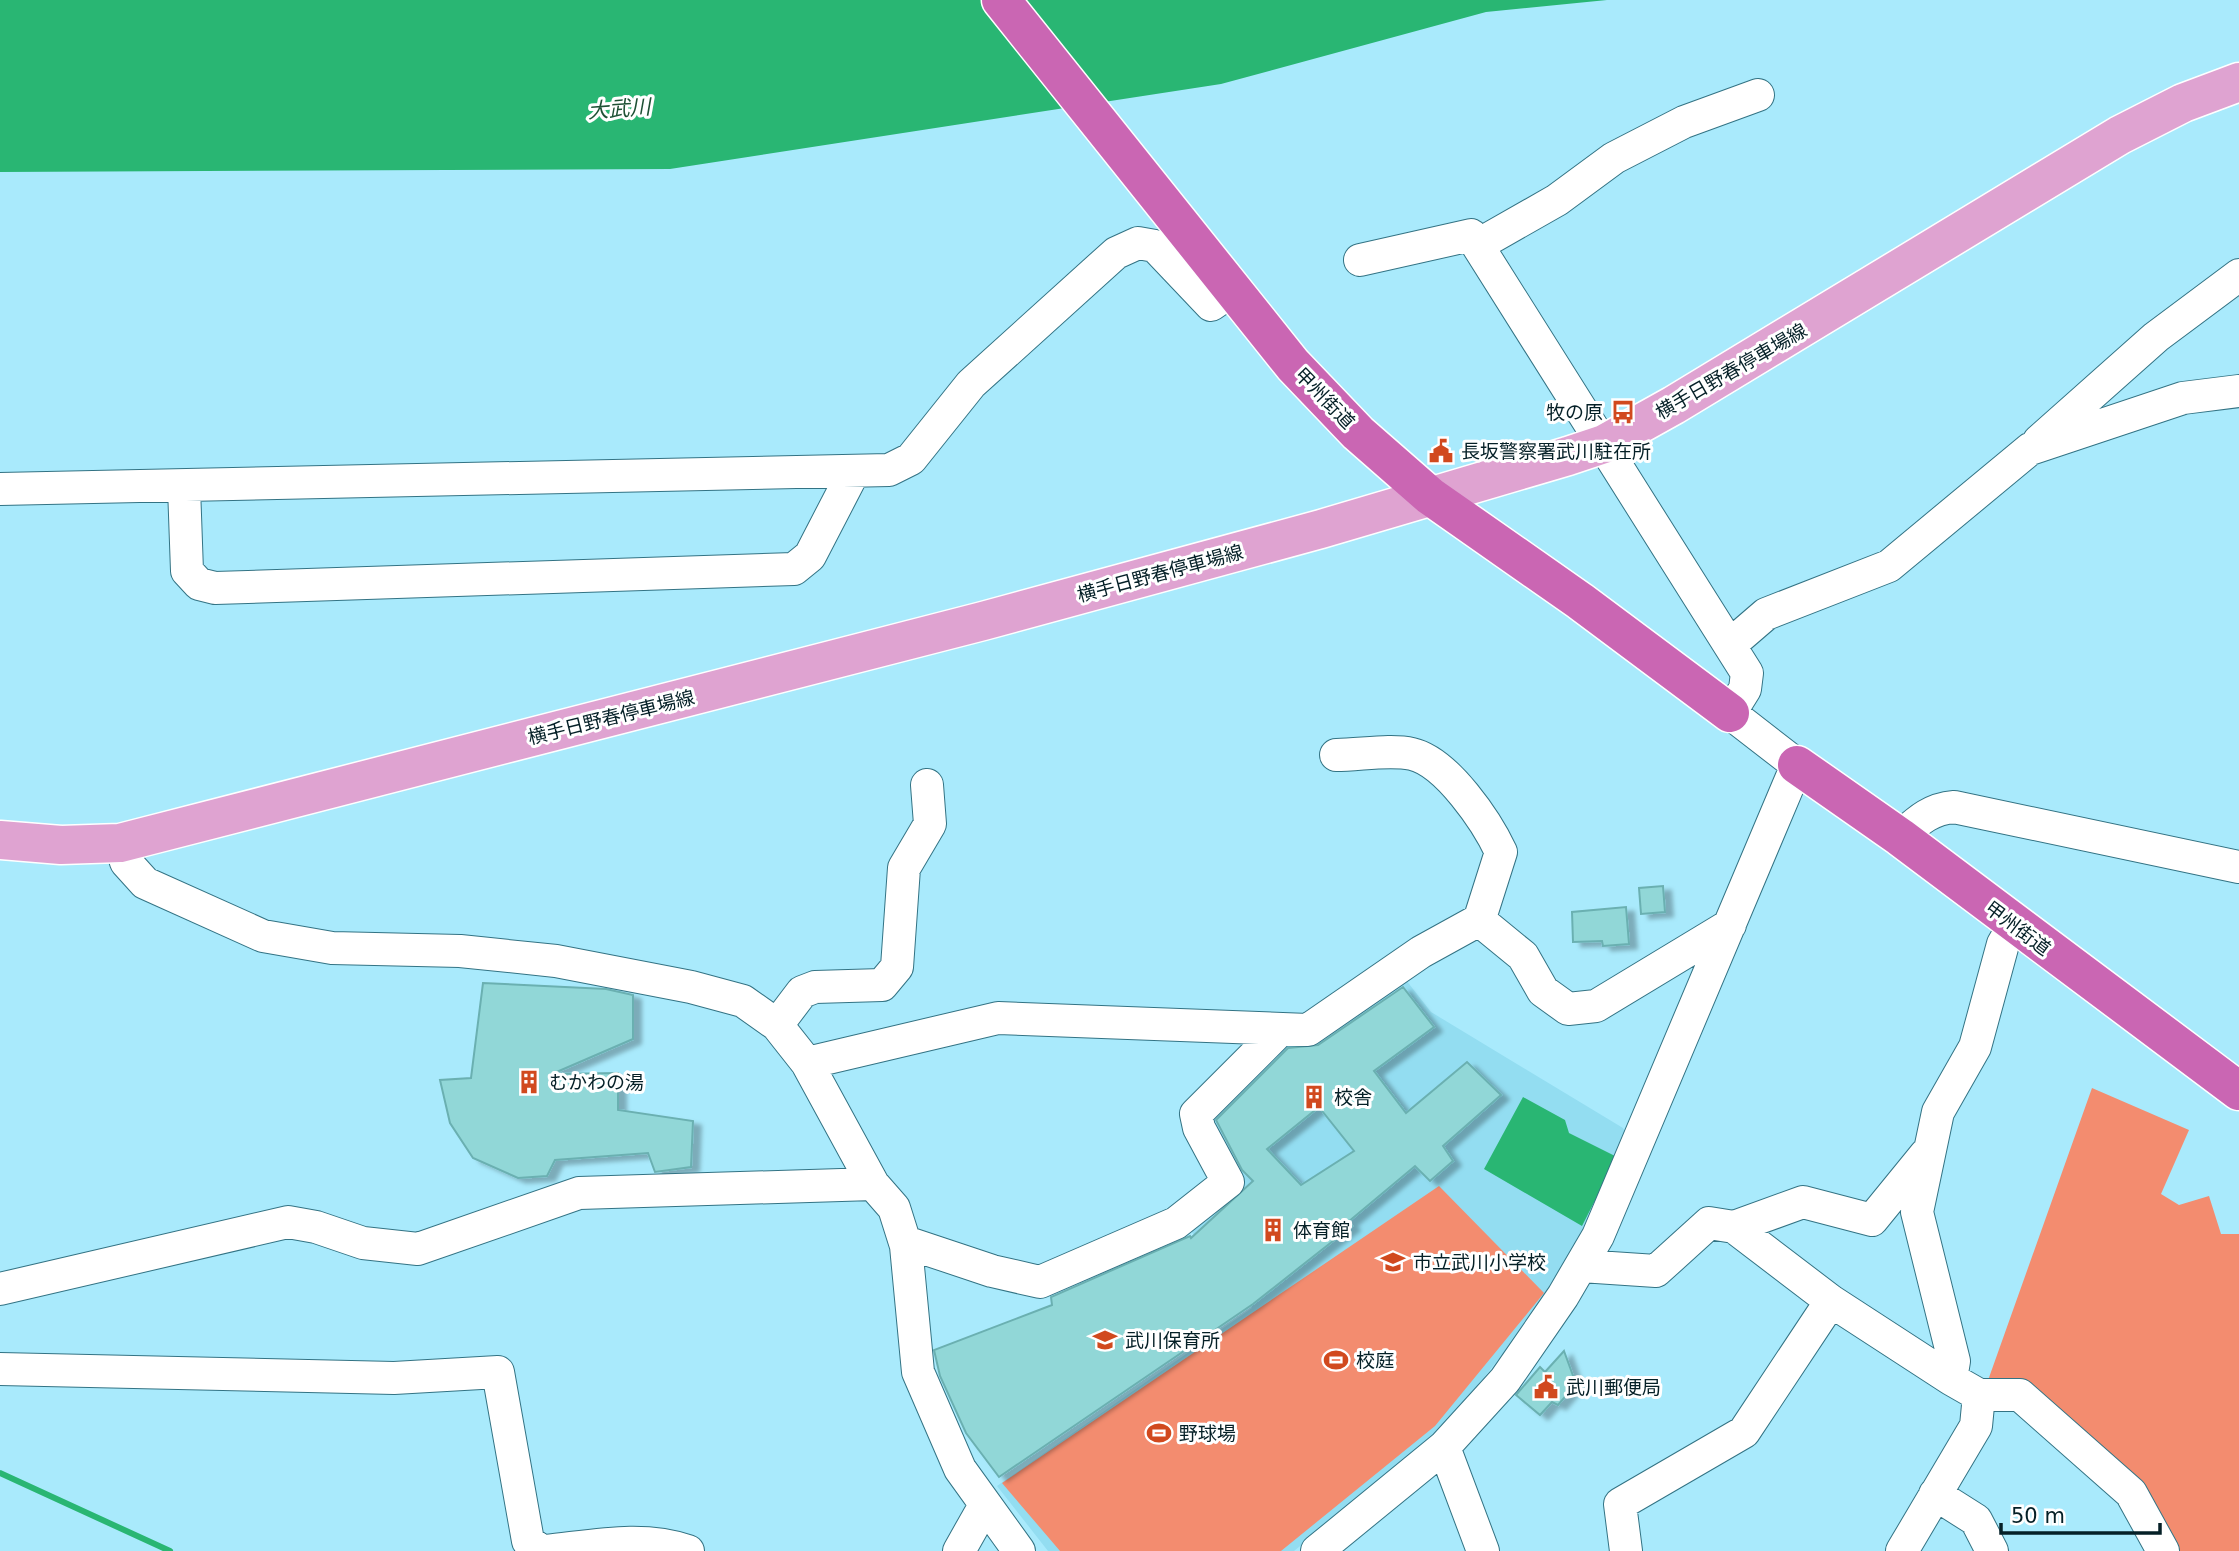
<svg xmlns="http://www.w3.org/2000/svg" width="2239" height="1551" font-family="'DejaVu Sans','Noto Sans JP',sans-serif">
<defs>
<filter id="shadow"><feDropShadow dx="8" dy="4.5" stdDeviation="2" flood-color="#0004"/></filter>
</defs>
<rect width="100%" height="100%" fill="#a9eafc"/>
<path fill="#93ddf1" d="M1406 980 1431 1012 1623 1128 1627 1136 1591 1230 1551 1293 1439 1434 1294 1551H1048L997 1486 1252 1308 1187 1226 1238 1189 1202 1124 1281 1034Z"/>
<path fill="#f38c6f" d="M2092 1088 2189 1130 2161 1194 2179 1205 2209 1196 2221 1234H2239V1551H2170L2138 1490 1986 1386Z
M1439 1186 1544 1293 1435 1426 1281 1551H1060L1002 1483Z"/>
<path fill="#29b673" d="M0 0H1607L1486 12 1221 84 670 169 0 172Z
M1523 1097 1565 1120 1569 1133 1617 1157 1582 1226 1484 1169Z"/>
<g fill="none" stroke-linecap="round" stroke-linejoin="round">
<path stroke="#29b673" stroke-width="6" d="M0 1473 170 1551"/>
</g>
<path fill="#91d7d7" stroke="#6bb0b1" stroke-width="2" fill-rule="evenodd" filter="url(#shadow)" d="M1663 886 1665 912 1641 914 1639 888Z
M1626 907 1629 944 1603 946 1602 941 1573 942 1572 912Z
M483 983 606 989 633 995V1039L552 1074 618 1073V1110L693 1121 691 1167 655 1172 648 1153 555 1160 547 1176 518 1178 473 1158 450 1123 440 1080 471 1078Z
M1403 987 1434 1027 1374 1071 1406 1113 1467 1062 1501 1095 1443 1146 1453 1161 1430 1181 1415 1166 1348 1222 1352 1226 1253 1304 999 1477 966 1433 940 1376 934 1350 1052 1305 1051 1297 1190 1236 1191 1238 1253 1181 1242 1170 1216 1120 1288 1048 1318 1045ZM1319 1107 1354 1151 1301 1185 1267 1149Z
M1564 1351 1576 1384 1558 1405 1552 1402 1540 1415 1516 1395 1540 1367 1545 1372Z"/>
<g fill="none" stroke-linecap="round" stroke-linejoin="round">
<g stroke="#337384" stroke-width="34">
<path id="minor" d="M1478 245 1557 200 1614 158 1684 122 1758 95
M2039 441 2156 337 2239 275
M184 487 187 571 199 584 215 588 794 569 810 556 854 471
M0 489 889 470 911 459 971 384 1116 253 1138 243 1155 246 1211 305 1233 290
M1730 645 1766 614 1889 566 2030 449 2183 398 2239 391
M1336 755C1360 755 1390 749 1412 754 1447 762 1487 822 1501 852L1480 918
M1900 837C1918 821 1930 809 1954 807L2239 867
M120 843 126 862 145 883 263 936 332 948 460 951 556 961 691 987 743 1001 777 1025 807 1063 873 1184 894 1208 906 1246 918 1372 960 1469 1019 1551
M777 1025 802 992 815 987 882 985 897 967 904 868 930 824 927 785
M807 1063 998 1018 1308 1030 1421 952 1479 920 1523 956 1543 991 1568 1009 1596 1006 1730 925
M1734 1227 1831 1301 1951 1379
M905 1242 992 1271 1040 1282 1176 1223 1228 1182 1199 1128 1196 1114 1281 1029
M1581 1266 1656 1271 1709 1223 1734 1227 1803 1202 1872 1220 1925 1155
M0 1289 288 1222 316 1227 363 1243 418 1249 579 1193 873 1184
M0 1369 394 1378 498 1372 528 1541 541 1551
M1979 1395H2020L2131 1493 2163 1551
M1444 1447 1483 1551
M1935 1494 1976 1520 1992 1551
M546 1551C593 1546 642 1535 688 1551
M959 1551 985 1505
M1317 1551 1444 1447 1505 1380 1563 1296 1598 1236 1797 765 1730 713 1745 689 1747 673 1471 235 1360 260
M1626 1551 1620 1504 1744 1432 1831 1301
M1902 1551 1976 1426 1979 1395 1951 1379 1954 1361 1917 1212 1938 1112 1975 1047 2003 944 2014 925"/>
</g>
<g stroke="#fff" stroke-width="41">
<path id="major" d="M0 840 61 845 120 843 983 621 1321 529 1568 456 1604 444 1674 405 2120 135 2183 103 2239 82"/>
</g>
<g stroke="#fff" stroke-width="41">
<path id="highway" d="M1001 0 1293 365 1358 433 1430 496 1580 601 1730 713
M1797 765 1900 837 2239 1091"/>
</g>
<use href="#minor" stroke="#fff" stroke-width="32"/>
<use href="#major" stroke="#dfa3d1" stroke-width="38"/>
<use href="#highway" stroke="#ca66b3" stroke-width="38"/>
</g>
<defs>
<g id="bus-bare" transform="scale(1.89)"><path d="M-5-6H5V4H4V6H2V4H-2V6H-4V4H-5ZM-3.5-4V0h7V-4ZM-3.5 1.2v1.5H-2V1.2ZM2 1.2v1.5H3.5V1.2Z" fill="#d1491e" stroke="#fff" stroke-width="2.5" paint-order="stroke"/></g>
<g id="civic-bare" transform="scale(1.89)"><path d="M-.6-6.5H3V-4.5H.6V-3L4-1V1h2V6H-6V1h2V-1L-.6-3ZM-1.2 2.5V6h2.4V2.5Z" fill="#d1491e" stroke="#fff" stroke-width="2.5" paint-order="stroke"/></g>
<g id="building-bare" transform="scale(1.89)"><path d="M-4-6H4V6H1V3H-1V6H-4ZM-2.5-4.3h1.7v1.8h-1.7ZM.8-4.3h1.7v1.8H.8ZM-2.5-1h1.7V.8h-1.7ZM.8-1h1.7V.8H.8Z" fill="#d1491e" stroke="#fff" stroke-width="2.5" paint-order="stroke"/></g>
<g id="school-bare" transform="scale(1.89)"><path d="M0-5L7-2L0 1L-7-2ZM-4 1L0 2.5L4 1V4Q0 6-4 4Z" fill="#d1491e" stroke="#fff" stroke-width="2.5" paint-order="stroke"/></g>
<g id="stadium-bare" transform="scale(1.89)"><path d="M0-5a6.5 5 0 1 0 0 10a6.5 5 0 1 0 0-10ZM-3.5-1.8h7v3.6h-7Z" fill="#d1491e" stroke="#fff" stroke-width="2.5" paint-order="stroke"/></g>
</defs>
<g fill-rule="evenodd">
<use href="#bus-bare" x="1623" y="412"/>
<use href="#civic-bare" x="1441" y="451"/>
<use href="#building-bare" x="529" y="1082"/>
<use href="#building-bare" x="1314" y="1097"/>
<use href="#building-bare" x="1273" y="1230"/>
<use href="#school-bare" x="1393" y="1262"/>
<use href="#school-bare" x="1105" y="1340"/>
<use href="#stadium-bare" x="1336" y="1360"/>
<use href="#civic-bare" x="1546" y="1387"/>
<use href="#stadium-bare" x="1159" y="1433"/>
</g>
<g text-anchor="middle" dominant-baseline="central" stroke-width="6" stroke-linejoin="round" paint-order="stroke">
<g font-size="19" fill="#052027" stroke="#fff">
<text transform="translate(1731 371) rotate(-30)">横手日野春停車場線</text>
<text transform="translate(1325 398) rotate(46)">甲州街道</text>
<text transform="translate(1160 573) rotate(-15)">横手日野春停車場線</text>
<text transform="translate(611 717) rotate(-14)">横手日野春停車場線</text>
<text transform="translate(2018 928) rotate(37)">甲州街道</text>
</g>
<g font-size="19" fill="#052027" stroke="#fff" text-anchor="start">
<text x="1603" y="412" text-anchor="end">牧の原</text>
<text x="1461" y="451">長坂警察署武川駐在所</text>
<text x="549" y="1082">むかわの湯</text>
<text x="1334" y="1097">校舎</text>
<text x="1293" y="1230">体育館</text>
<text x="1413" y="1262">市立武川小学校</text>
<text x="1125" y="1340">武川保育所</text>
<text x="1356" y="1360">校庭</text>
<text x="1566" y="1387">武川郵便局</text>
<text x="1179" y="1433">野球場</text>
</g>
<g font-size="21" font-style="italic" fill="#1e5135" stroke="#fff">
<text transform="translate(619 109) rotate(-4)">大武川</text>
</g>
</g>
<path d="M2001 1523v10h159v-10" fill="none" stroke="#052027" stroke-width="3.5"/>
<text x="2011" y="1523" font-size="21" fill="#052027" stroke="#ffffff" stroke-width="5" paint-order="stroke">50 m</text>
</svg>
